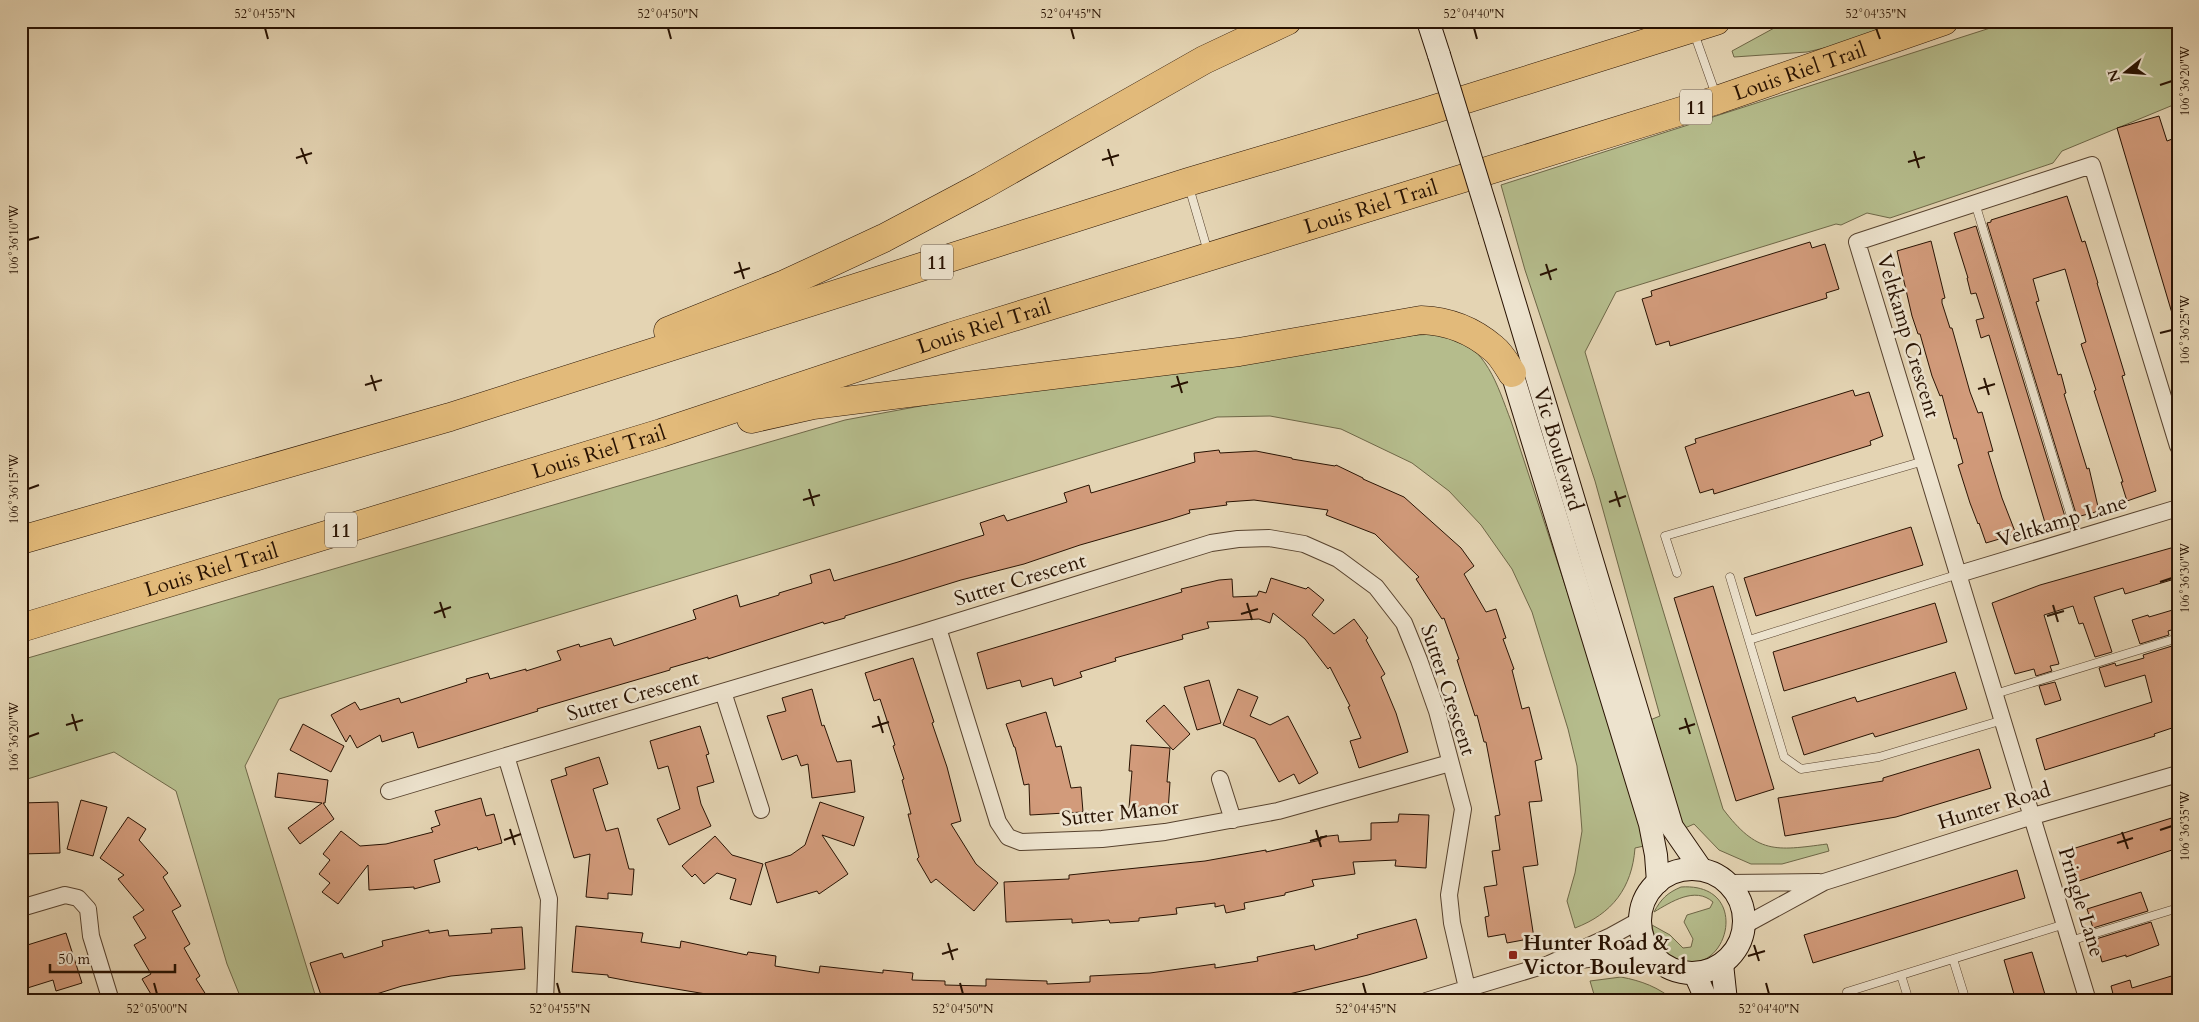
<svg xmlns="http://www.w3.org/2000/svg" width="2199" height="1022" font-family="Cardo,serif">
<rect width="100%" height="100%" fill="#e4d4b3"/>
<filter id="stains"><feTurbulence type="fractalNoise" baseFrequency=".004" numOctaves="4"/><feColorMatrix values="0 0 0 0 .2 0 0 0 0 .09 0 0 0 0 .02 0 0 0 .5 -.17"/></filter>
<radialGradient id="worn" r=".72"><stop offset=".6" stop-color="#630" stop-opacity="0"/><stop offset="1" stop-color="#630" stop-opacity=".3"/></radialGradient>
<path fill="#b5bc8c" stroke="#6e6747" d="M1787 21H1918L1884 34 1807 52 1734 57 1732 51Z
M2012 21H2178V103L2062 151 2053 163 1890 218 1867 213 1841 225 1836 224 1616 292 1585 352 1723 809C1757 854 1775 851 1827 844L1829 851 1782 864H1751L1719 850 1694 824 1685 828 1676 808 1650 720 1660 716 1595 481 1525 270 1501 185Z
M1415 335C1424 335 1437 333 1446 335 1487 346 1497 385 1511 421L1649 840 1644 846 1635 848C1632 888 1612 914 1575 928L1567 901 1575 873 1582 831 1577 766 1568 729 1532 612 1512 569 1481 525 1449 491 1412 463 1341 429 1270 416 1217 417 279 699 245 766 317 1001H242L227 964 176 791 114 752 21 781V660L845 420 1034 385 1198 368 1343 348 1380 340Z
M1681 887C1755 882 1727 985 1674 958 1660 951 1654 940 1652 925L1670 935 1683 948 1691 947 1693 939 1684 922 1687 915 1710 908 1713 902C1695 886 1671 902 1654 912 1661 899 1667 893 1681 887Z
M1621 977C1642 981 1658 987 1675 1001H1596L1590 981Z"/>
<path fill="#d29b7b" stroke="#281202" d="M2159 116 2167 141 2175 138 2178 149V320H2174L2117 128Z
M2067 196 2082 242 2085 241 2098 283H2097L2125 375 2122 376 2156 491 2127 501 2121 482H2123L2094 391 2096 390 2081 344 2086 342 2065 269 2033 279 2039 301 2036 302 2058 375 2061 374 2066 393 2064 394 2087 469 2089 468 2099 511 2077 517 1987 223 1991 222V220Z
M1976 226 2066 520 2046 526 1989 335 1981 338 1976 320 1984 318 1976 293 1971 294 1967 278H1968L1954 233Z
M1931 241 1945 298 1942 299V303L1950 328H1952L1970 392 1978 413 1982 412 1993 451 1988 452 2002 498 2016 534 1986 543 1979 523 1978 524 1970 503 1958 465 1963 463 1956 438 1954 439 1942 395 1940 396 1932 376 1920 334H1918L1912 316 1897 251Z
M1810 242 1812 248 1825 244 1839 289 1826 293 1827 298 1670 346 1669 341 1656 345 1642 299 1652 296 1651 291Z
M1853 390 1855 396 1869 392 1883 436 1870 441 1871 445 1714 494 1713 489 1700 493 1685 447 1696 443 1695 439Z
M1219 450 1220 453 1256 451 1292 458V459L1335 466 1336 465 1363 478V479L1404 497 1461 548 1474 566 1464 574 1486 612 1496 609 1506 638 1503 639 1514 669 1512 670 1522 709 1529 707 1542 759 1535 761 1542 801 1529 802 1538 865 1523 867 1534 938 1507 943 1505 934 1488 937 1485 917 1489 916 1484 887 1497 885 1492 851 1500 850 1495 816 1500 815 1486 742H1484L1477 715 1475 716 1457 660 1459 659 1444 618 1442 619 1416 579 1419 577 1375 534 1326 515 1328 510 1254 500 1226 502 1227 505 1189 510 1190 513 1171 519 1080 545 1024 564 961 580 845 616V618L824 624 823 622 708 659V657L670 668V670L537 709 538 711 418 748 413 732 382 742 380 735 357 748 350 735 346 742 331 715 355 702 360 710 399 698 401 703 467 682 466 679 488 673 490 679 526 669V671L561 660 557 651 579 644 580 647 611 638 614 646 696 619 693 610 737 595 740 607 779 595V593L812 583 810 575 830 569 834 581 898 562 984 535 980 523 1004 515 1007 521 1067 502 1064 493 1089 485 1091 493 1195 462 1194 453Z
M1911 527 1923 565 1756 616 1744 578Z
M2178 546V578L2125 594 2123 588 2094 597 2112 652 2095 657 2083 623 2079 624 2073 606 2044 615 2059 664 2050 666 2052 671 2036 676 2034 669 2015 674 1992 603 2040 585Z
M1271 578 1306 589 1308 587 1324 600 1312 615 1334 634 1354 619 1368 638 1366 640 1385 674 1381 677 1396 713 1408 752 1359 768 1350 741 1361 738 1348 707 1350 706 1330 667 1328 669 1305 639 1273 613 1270 623 1259 619 1207 622 1209 628 1182 635 1183 639 1115 658 1116 661 1080 672 1082 677 1054 686 1052 678 1022 687 1020 680 987 689 977 653 1182 592 1181 589 1219 580 1232 579 1233 597 1257 596 1259 591 1266 593Z
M1713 586 1774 789 1736 801 1674 598Z
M1935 603 1947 642 1784 691 1773 652Z
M2176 609 2178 628 2168 631 2169 635 2140 644 2132 620 2148 615 2149 617Z
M2172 646 2178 664V726L2154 734 2155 736 2045 770 2036 739 2152 702 2145 675 2105 687 2099 668 2115 663 2116 666 2144 658 2143 655Z
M913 658 934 722 932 723 947 767 961 821 951 824 976 864 998 883 974 911 936 879 931 883 917 859 919 857 908 814H911L902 780 904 779 893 746 895 745 880 699 874 701 865 673Z
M1955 672 1967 709 1875 737 1873 733 1804 755 1792 717 1855 697 1857 702Z
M1209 680 1221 723 1197 730 1184 687Z
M2055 682 2061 700 2045 705 2039 686Z
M812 689 822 726 824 725 837 762 851 760 855 792 812 798 808 764 801 766 797 755 782 760 767 716 786 711 782 698Z
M1238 689 1258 697 1250 716 1270 725 1288 716 1318 773 1299 784 1294 774 1279 782 1255 739 1223 725Z
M1164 705 1190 734 1173 750 1146 721Z
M1046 712 1056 747 1061 746 1071 788 1081 787 1083 812 1030 815 1029 784 1024 785 1015 747H1014L1006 724Z
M303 724 344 746 331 772 290 750Z
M700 726 709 754 706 755 714 782 697 787 701 804 711 826 669 845 657 819 680 809 668 766 658 769 650 741Z
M1131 745 1170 748 1167 782H1170L1168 811 1129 808 1132 771H1129Z
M1979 749 1991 788 1896 817 1785 836 1778 798 1883 781V778Z
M599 757 608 784 593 789 606 831 618 828 629 869H634L632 895 608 893V899L586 897 590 854 574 858 551 780 567 775 565 768Z
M278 773 328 780 325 803H323L334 819 300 844 288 828 322 803 275 797Z
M481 798 486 816 494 814 502 843 478 850 477 847 434 860 440 882 414 889V887L369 890 368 865 338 904 322 892 330 883 319 874 330 860 323 854 341 831 360 846 386 844 433 832 431 828 440 825 435 811Z
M81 800 107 807 93 856 67 849Z
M58 802 60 853 21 854V803Z
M820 802 864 817 854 846 822 835 848 874 819 894 817 891 777 903 765 863 791 855 805 845Z
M1399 814 1429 815 1426 868 1395 866 1396 860 1353 862 1355 874 1312 880 1314 886 1285 893V895L1244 903 1245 909 1226 913 1224 905 1215 907V903L1176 908 1177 914 1139 918V921L1110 923 1109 920 1072 923V919L1006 922 1004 882 1069 879V875L1205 861 1266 850V852L1321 840 1320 837 1338 835 1339 842 1371 840V823L1398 822Z
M2178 816V848L2079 881 2069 850Z
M128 817 146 829 139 840 168 873 163 877 181 906 172 911 190 944 184 948 200 976 196 979 210 1001H155L142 979 151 974 134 945 146 938 133 917 144 910 118 879 124 875 100 858Z
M715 836 732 855 763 864 751 905 730 899 736 879 717 873 704 884 695 874 692 877 682 866Z
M2017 870 2025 898 1813 963 1804 935Z
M2141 892 2148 911 2093 928 2087 909Z
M1416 919 1427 958 1368 975 1289 994 1248 1001H748L634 982 608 977V975L572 972 576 926 643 933 641 942 680 948 681 941 747 955 748 952 776 956 775 966 819 973 820 966 883 973V970L913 973 912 980 945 981V985L986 986V979L1047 981V984L1090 982V976L1150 973 1215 964V968L1258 961 1257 957 1314 945 1315 950 1358 938 1357 935Z
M2151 922 2159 945 2126 957V955L2102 962 2096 939Z
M522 927 525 969 451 976 402 986 354 1001H323L310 963 342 953 344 958 383 946 382 941 429 930V933L448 930 449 936 492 933 491 929Z
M66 933 82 983 56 991 53 980 21 990V947Z
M2032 952 2047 1001H2016L2004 960Z
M2178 974V1001H2101V997L2113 994 2111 986 2130 980 2132 988Z"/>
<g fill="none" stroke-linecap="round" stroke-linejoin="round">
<g stroke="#57422e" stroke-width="9">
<path id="lane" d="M1694 33 1716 95
M1189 187 1208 252
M1975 203 2078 539
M1677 573 1665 536 1924 461
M1730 577 1784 757 1801 769 1879 757 2003 720
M1749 640 1959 574
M1995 694 2178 638
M2070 941 2178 908
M1953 959 1966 1001
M1901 975 1909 1001
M1849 1001 1847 992 2065 924"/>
</g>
<g stroke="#57422e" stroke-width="18">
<path id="street" d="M1959 574 2178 508
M938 628 998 822 1008 837 1021 842 1102 839 1165 832 1278 811 1450 763
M723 692 761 810
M1220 779 1233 820
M389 791 506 756
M1728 883 1819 882
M21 908 65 895 78 898 88 909 91 936 111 1001
M1745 925 1824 882 2033 816 2178 774
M1567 962 1615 955 1656 959
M545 1001 549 899 506 756 921 633 1211 543 1238 539 1269 538 1304 544 1338 559 1376 587 1404 623 1419 660 1437 711 1463 809 1449 895 1452 923 1470 1001
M1426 1001 1549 964 1611 936 1640 920
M2088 1001 1857 242 2092 165 2178 446"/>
</g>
<g stroke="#281202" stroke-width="24">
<g id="secondary">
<path d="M1428 21 1439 55"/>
<path id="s1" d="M1490 221 1672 827 1701 869"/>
<path d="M1512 373 1650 824 1656 855 1658 882"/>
<circle cx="1692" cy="921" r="52"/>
<path d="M1722 964 1726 1001"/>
<path d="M1695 974 1707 1001"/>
</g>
</g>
<g stroke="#281202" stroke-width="29">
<g id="highway">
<path d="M668 331 785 284 884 238 982 186 1204 60 1287 21"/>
<path d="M751 419 813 405 1239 352 1421 320C1449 321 1472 330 1493 348 1501 354 1507 365 1512 373"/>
<path d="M21 540 450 417 1188 182 1425 112 1716 21"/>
<path id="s2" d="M21 628 661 433 952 336 1717 100 1944 21"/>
</g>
</g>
<use href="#lane" stroke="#ede3ce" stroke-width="8"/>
<use href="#street" stroke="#ede3ce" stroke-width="16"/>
<use href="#secondary" stroke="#ede3ce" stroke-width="22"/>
<use href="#highway" stroke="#e2ba7a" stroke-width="28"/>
<g stroke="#281202" stroke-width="24" stroke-linecap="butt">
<path id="secondary-bridge" d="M1439 55 1490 221"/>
</g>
<use href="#secondary-bridge" stroke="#ede3ce" stroke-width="22"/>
</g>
<path fill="none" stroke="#281202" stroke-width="2" d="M265 28 268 39M668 28 671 39M1071 28 1074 39M1474 28 1477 39M1876 28 1880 39M2160 85 2172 81M301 148 307 164M1108 149 1113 166M1914 151 1919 168M296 158 312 153M1102 160 1119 155M1908 162 1925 157M28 240 39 237M739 262 744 279M1546 264 1551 280M734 273 750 268M1540 275 1557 269M2160 333 2172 330M371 375 376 391M1177 376 1182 393M1984 378 1989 395M365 385 382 380M1171 387 1188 382M1978 389 1995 384M28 489 39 485M809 489 814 506M1615 491 1620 507M803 500 820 495M1609 502 1626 496M2160 582 2172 578M440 602 445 618M1247 603 1252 620M2053 605 2058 622M434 613 451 607M1241 614 1258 609M2047 616 2064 611M72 714 77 731M878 716 883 733M1685 718 1690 734M66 725 83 720M872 727 889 722M1679 729 1695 724M28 737 39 733M510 829 515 845M1316 830 1321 847M2160 830 2172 826M2122 832 2128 849M504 840 521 834M1310 841 1327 836M2117 843 2133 838M948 943 953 960M1754 945 1759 961M942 954 958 949M1748 956 1765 951M154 983 157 994M557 983 560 994M960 983 963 994M1363 983 1366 994M1766 983 1769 994"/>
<rect fill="#8f2418" stroke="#ede3ce" stroke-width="2" x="1508" y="950" width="10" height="10" rx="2.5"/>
<g text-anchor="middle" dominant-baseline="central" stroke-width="5" stroke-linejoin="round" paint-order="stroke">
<g fill="#ede3ce" stroke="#63513f" stroke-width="1">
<rect x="1680" y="89.5" width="32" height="35" rx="4"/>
<rect x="921" y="244.5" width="32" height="35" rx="4"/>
<rect x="325" y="512.5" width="32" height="35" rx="4"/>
</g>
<g font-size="20" font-weight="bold" fill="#281202">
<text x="1696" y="107">11</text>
<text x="937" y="262">11</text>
<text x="341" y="530">11</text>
</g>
<g font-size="21" fill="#281202" stroke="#ede3ce">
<text stroke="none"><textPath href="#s2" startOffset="1864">Louis Riel Trail</textPath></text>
<text stroke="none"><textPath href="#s2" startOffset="1414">Louis Riel Trail</textPath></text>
<text stroke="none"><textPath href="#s2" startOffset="1009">Louis Riel Trail</textPath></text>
<text transform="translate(1908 336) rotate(73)">Veltkamp Crescent</text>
<text stroke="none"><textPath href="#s1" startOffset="238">Vic Boulevard</textPath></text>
<text stroke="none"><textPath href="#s2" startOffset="604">Louis Riel Trail</textPath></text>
<text transform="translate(2062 521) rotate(-17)">Veltkamp Lane</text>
<text stroke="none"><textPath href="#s2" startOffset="199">Louis Riel Trail</textPath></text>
<text transform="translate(1020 580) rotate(-17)">Sutter Crescent</text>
<text transform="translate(1448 690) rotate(72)">Sutter Crescent</text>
<text transform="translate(633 696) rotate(-16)">Sutter Crescent</text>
<text transform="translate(1994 806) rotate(-17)">Hunter Road</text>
<text transform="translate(1120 813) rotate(-6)">Sutter Manor</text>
<text transform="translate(2081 902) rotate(73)">Pringle Lane</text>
</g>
<g font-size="21" font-weight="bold" fill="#281202" stroke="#ede3ce" text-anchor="start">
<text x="1523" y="943">Hunter Road &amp;<tspan x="1523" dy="24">Victor Boulevard</tspan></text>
</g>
</g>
<rect width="2199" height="1022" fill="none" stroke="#e4d4b3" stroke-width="55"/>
<g transform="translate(2126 72) rotate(253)" stroke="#ede3ce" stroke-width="4" paint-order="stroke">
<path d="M0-4L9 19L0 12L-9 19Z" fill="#281202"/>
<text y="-8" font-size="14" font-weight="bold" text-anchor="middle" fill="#281202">N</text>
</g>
<path d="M50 964v8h125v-8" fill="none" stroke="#281202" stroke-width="2.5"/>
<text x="58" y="964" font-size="15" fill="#281202" stroke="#ede3ce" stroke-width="4" paint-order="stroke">50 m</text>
<rect x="28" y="28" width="2144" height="966" fill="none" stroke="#281202" stroke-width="2"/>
<g font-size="12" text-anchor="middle" fill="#281202">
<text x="265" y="18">52°04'55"N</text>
<text x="668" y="18">52°04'50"N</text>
<text x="1071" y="18">52°04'45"N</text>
<text x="1474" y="18">52°04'40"N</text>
<text x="1876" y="18">52°04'35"N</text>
<text transform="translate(2185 81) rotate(-90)" y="4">106°36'20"W</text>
<text transform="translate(14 240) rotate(-90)" y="4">106°36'10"W</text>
<text transform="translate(2185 330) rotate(-90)" y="4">106°36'25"W</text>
<text transform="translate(14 489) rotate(-90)" y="4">106°36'15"W</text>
<text transform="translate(2185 578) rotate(-90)" y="4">106°36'30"W</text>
<text transform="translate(14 737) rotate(-90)" y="4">106°36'20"W</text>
<text transform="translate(2185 826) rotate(-90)" y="4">106°36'35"W</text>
<text x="157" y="1013">52°05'00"N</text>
<text x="560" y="1013">52°04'55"N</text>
<text x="963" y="1013">52°04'50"N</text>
<text x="1366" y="1013">52°04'45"N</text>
<text x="1769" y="1013">52°04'40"N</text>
</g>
<rect width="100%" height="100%" filter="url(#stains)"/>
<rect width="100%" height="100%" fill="url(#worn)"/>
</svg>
